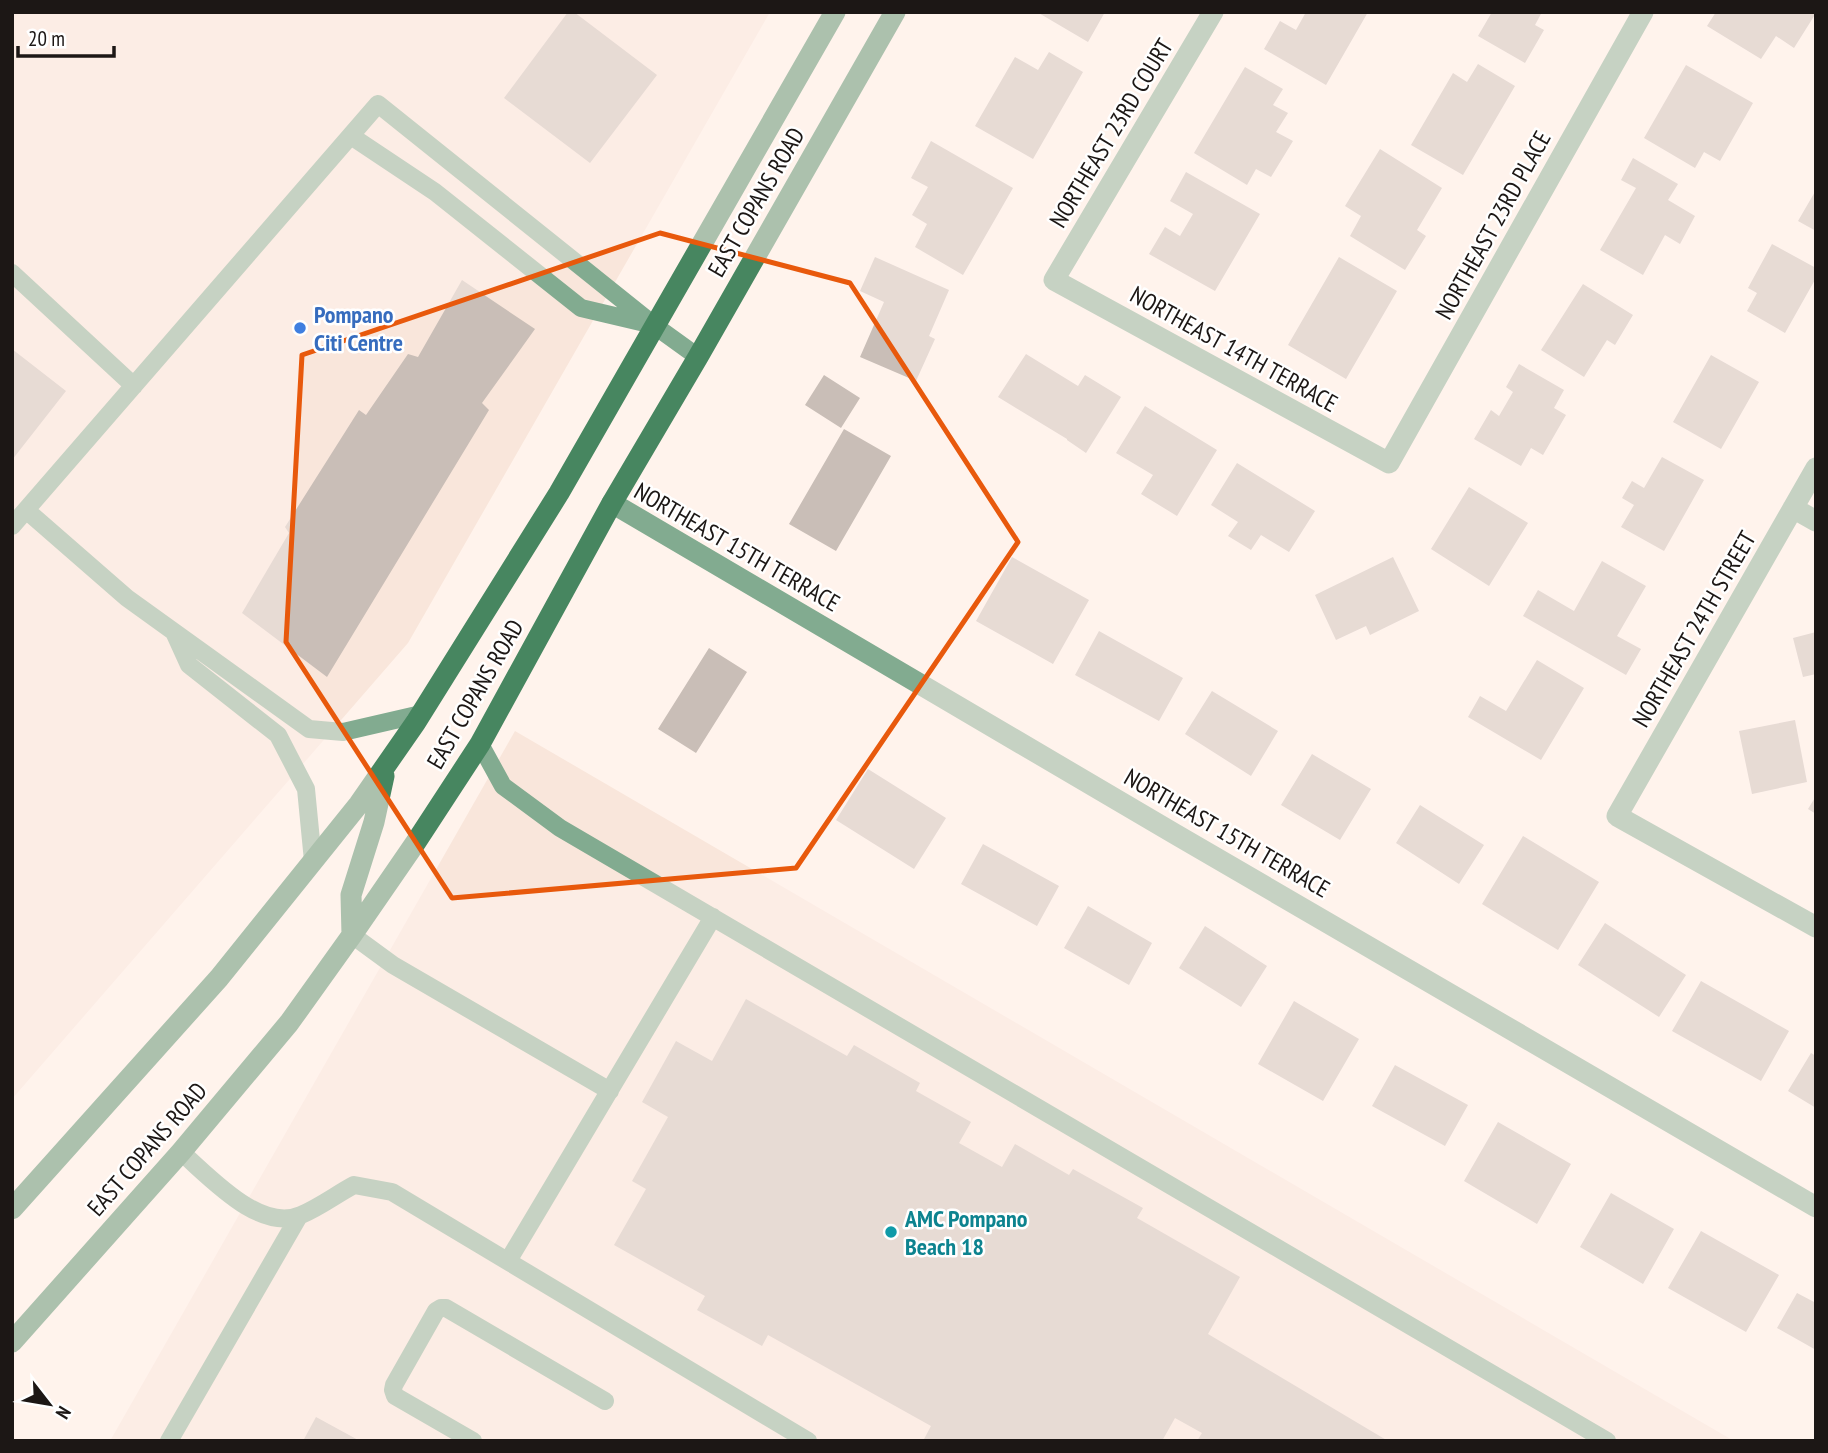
<svg xmlns="http://www.w3.org/2000/svg" width="1828" height="1453" font-family="'PT Sans Narrow',sans-serif">
<rect width="100%" height="100%" fill="#fff3ec"/>
<path fill="#f9e6db" d="M12 12H770L408 643 12 1099Z
M515 731 1734 1441H110Z"/>
<path fill="#c9beb7" d="M568 12H574L657 75 590 163 504 98Z
M1037 12H1105L1088 42Z
M1306 12H1368L1326 85 1264 49 1280 21 1296 30Z
M1492 12H1542L1535 25 1544 30 1525 63 1478 36Z
M1716 12H1816V13L1794 48 1776 36 1761 59 1707 26Z
M1049 52 1083 72 1033 159 975 126 1015 57 1038 70Z
M1478 64 1515 86 1463 175 1411 145 1453 73 1467 82Z
M1686 65 1753 103 1720 161 1704 152 1695 168 1644 138Z
M1245 67 1283 89 1273 105 1288 113 1276 132 1293 141 1271 177 1256 169 1247 185 1194 153Z
M931 141 1013 188 963 275 915 247 927 224 912 215 928 187 911 178Z
M1380 149 1442 188 1417 230 1426 236 1405 270 1350 236 1361 216 1345 206Z
M1633 158 1678 184 1668 200 1695 216 1680 244 1665 235 1643 275 1600 250 1636 188 1621 180Z
M1186 172 1260 214 1215 291 1149 254 1165 227 1180 236 1193 214 1170 201Z
M1816 190V231L1798 221Z
M1772 244 1816 268V278L1785 333 1747 311 1757 293 1748 288Z
M875 257 949 290 929 336 935 339 916 381 860 357 884 302 860 291Z
M1339 257 1397 291 1346 379 1288 345Z
M462 280 535 329 482 403 489 410 327 677 242 613 289 533 285 527 359 410 366 415 408 354 418 357Z
M1583 284 1633 315 1615 345 1607 340 1584 377 1541 350Z
M12 349 66 391 12 460Z
M1026 354 1078 386 1085 375 1121 397 1086 453 1067 440V439L998 397Z
M1711 355 1759 382 1721 449 1673 422Z
M1519 364 1564 390 1554 408 1566 415 1543 455 1531 448 1521 466 1474 439 1491 410 1499 416 1513 392 1506 387Z
M824 375 860 398 841 428 805 405Z
M1145 406 1217 450 1177 516 1141 494 1153 475 1116 453Z
M844 429 891 456 836 551 789 524Z
M1662 457 1704 480 1664 551 1621 527 1634 505 1622 498 1632 481 1644 488Z
M1237 463 1315 511 1289 552 1261 535 1251 550 1228 536 1238 522 1211 505Z
M1469 487 1528 523 1489 586 1431 549Z
M1012 557 1089 600 1053 664 976 621Z
M1393 557 1419 611 1370 635 1366 626 1336 640 1315 595Z
M1602 561 1646 586 1617 636 1641 649 1626 675 1523 616 1538 590 1574 611Z
M1099 631 1183 678 1159 721 1075 675Z
M1816 632V674L1803 677 1793 638Z
M709 648 747 672 696 753 658 729Z
M1537 660 1584 688 1541 760 1468 717 1480 696 1506 711Z
M1212 691 1278 731 1251 776 1185 734Z
M1795 720 1807 782 1752 794 1739 731Z
M1312 754 1371 789 1340 840 1281 805Z
M868 769 946 818 914 869 836 820Z
M1816 796V814L1808 809Z
M1420 805 1484 845 1459 884 1396 843Z
M1523 836 1599 882 1558 950 1482 904Z
M983 844 1059 886 1037 926 961 884Z
M1088 906 1152 943 1129 985 1064 948Z
M1605 923 1686 975 1659 1017 1578 965Z
M1205 926 1267 966 1241 1007 1179 968Z
M1701 981 1789 1031 1761 1081 1672 1031Z
M746 999 847 1056 854 1045 920 1083 916 1091 971 1122 959 1143 1002 1167 1015 1144 1069 1175 1073 1169 1143 1208 1137 1218 1240 1277 1208 1334 1388 1441H1197L1202 1433 1175 1418 1162 1441H923L931 1426 768 1335 762 1346 697 1310 705 1296 614 1245 646 1189 632 1181 668 1117 642 1102 676 1041 712 1061Z
M1294 1001 1359 1039 1323 1101 1258 1064Z
M1811 1053 1816 1056V1108L1788 1091Z
M1395 1065 1468 1105 1445 1146 1372 1106Z
M1498 1122 1571 1164 1537 1224 1464 1181Z
M1611 1193 1674 1229 1643 1284 1580 1247Z
M1701 1231 1779 1275 1746 1332 1668 1288Z
M1797 1293 1816 1303V1350L1777 1328Z
M316 1417 360 1441H303Z"/>
<g fill="none" stroke-linecap="round" stroke-linejoin="round">
<path stroke="#82ab90" stroke-width="18" d="M351 136 435 192 581 308 649 324
M12 273 134 386
M26 510 127 598 309 729 343 732 421 714
M12 526 378 104 655 326 698 357
M174 632 189 665 278 735 306 789 313 861
M480 744 503 786 560 828 1607 1441
M352 935 393 965 610 1091
M181 1152C210 1177 260 1233 301 1215 320 1207 337 1194 354 1185L392 1192 808 1441
M508 1261 713 917
M169 1441 299 1216
M473 1441 395 1396 393 1390 394 1385 436 1311 441 1308H446L605 1401"/>
<path stroke="#82ab90" stroke-width="21" d="M1213 12 1054 280 1389 463 1643 12
M1816 468 1617 816 1816 927
M612 503 1175 834 1816 1207
M1793 508 1816 521"/>
<path stroke="#478660" stroke-width="21" d="M352 935 351 895 374 822 384 776
M12 1209 219 978 359 804 416 722 559 493 835 12
M12 1342 181 1152 289 1023 352 935 416 842 480 744 612 503 698 357 895 12"/>
</g>
<path d="M0 0H1828V1453H0ZM660 233 850 283 1018 542 796 868 452 898 286 642 302 355Z" fill="#fff3ec" fill-opacity=".55" fill-rule="evenodd"/>
<path fill="none" stroke="#e8590c" stroke-width="5" stroke-linejoin="round" d="M660 233 850 283 1018 542 796 868 452 898 286 642 302 355Z"/>
<circle fill="#3f7fe0" stroke="#fff" stroke-width="2.5" cx="300" cy="328" r="7"/>
<circle fill="#0f9aa8" stroke="#fff" stroke-width="2.5" cx="891" cy="1232" r="7"/>
<g text-anchor="middle" dominant-baseline="central" stroke-width="5" stroke-linejoin="round" paint-order="stroke">
<g font-size="24" fill="#1c1715" stroke="#fff">
<text transform="translate(1111 133) rotate(-59)">NORTHEAST 23RD COURT</text>
<text transform="translate(756 202) rotate(-60)">EAST COPANS ROAD</text>
<text transform="translate(1493 225) rotate(-61)">NORTHEAST 23RD PLACE</text>
<text transform="translate(1234 349) rotate(29)">NORTHEAST 14TH TERRACE</text>
<text transform="translate(737 547) rotate(30)">NORTHEAST 15TH TERRACE</text>
<text transform="translate(1694 629) rotate(-60)">NORTHEAST 24TH STREET</text>
<text transform="translate(475 694) rotate(-60)">EAST COPANS ROAD</text>
<text transform="translate(1227 833) rotate(30)">NORTHEAST 15TH TERRACE</text>
<text transform="translate(147 1149) rotate(-49)">EAST COPANS ROAD</text>
</g>
<g font-size="24" font-weight="bold" fill="#366cbe" stroke="#fff" text-anchor="start">
<text x="314" y="314">Pompano<tspan x="314" dy="28">Citi Centre</tspan></text>
</g>
<g font-size="24" font-weight="bold" fill="#0d838f" stroke="#fff" text-anchor="start">
<text x="905" y="1218">AMC Pompano<tspan x="905" dy="28">Beach 18</tspan></text>
</g>
</g>
<rect width="1828" height="1453" fill="none" stroke="#1c1715" stroke-width="28"/>
<g transform="translate(49 1404) rotate(121)" stroke="#ffffff" stroke-width="5" paint-order="stroke">
<path d="M0-5L12 26L0 18L-12 26Z" fill="#1c1715"/>
<text y="-10" font-size="19" font-weight="bold" text-anchor="middle" fill="#1c1715">N</text>
</g>
<path d="M18 46v10h96v-10" fill="none" stroke="#1c1715" stroke-width="3.5"/>
<text x="28" y="46" font-size="21" fill="#1c1715" stroke="#ffffff" stroke-width="5" paint-order="stroke">20 m</text>
</svg>
